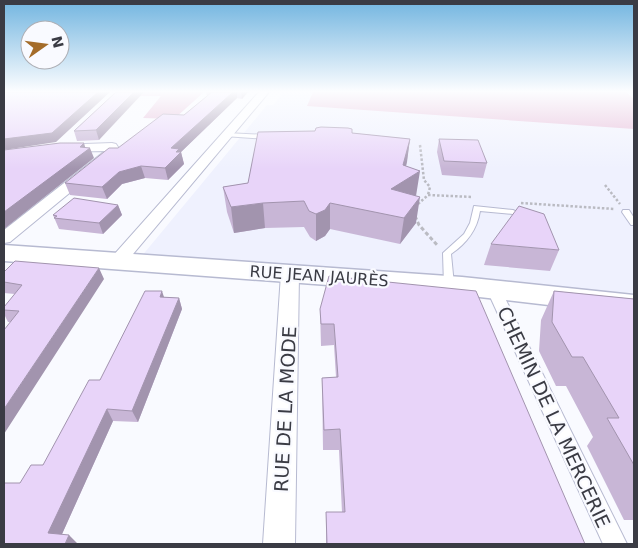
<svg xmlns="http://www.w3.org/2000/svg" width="638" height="548" font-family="'DejaVu Sans',sans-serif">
<rect width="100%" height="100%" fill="#f9faff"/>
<path fill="#eff1fe" d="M284 92H634V293L136 263 267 105H273Z"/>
<path fill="#e5b8d6" d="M129 92H204L174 119 143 118 161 96H141Z
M313 92H626L634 99V129L307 106Z"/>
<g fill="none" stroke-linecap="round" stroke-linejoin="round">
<g stroke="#b7bad1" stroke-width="2">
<path id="service" d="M226 133 267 135 270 137 267 139 224 136 223 135Z
M474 206 513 210 517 212 513 214 480 211C477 230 467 243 451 254L454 285 452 287H446L444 285 443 253 464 234 470 223Z
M623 210H629L634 218V225H631L622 212Z"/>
</g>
<g stroke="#b7bad1" stroke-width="2">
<path id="pedestrian" d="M494 285 501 290 627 544H603L487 290Z"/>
</g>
<g stroke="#b7bad1" stroke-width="2">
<path id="minor" d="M259 92H269L123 266H111L108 262 111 258Z
M112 143 116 144 120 150 118 153 10 242 4 243V230L105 151 61 152 57 151 55 148 57 145Z
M290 268 297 270 299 274 295 544H263L281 274 283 270Z"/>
</g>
<g stroke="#b7bad1" stroke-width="3">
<path id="secondary" d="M4 245 462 277 634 295V315L462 295 4 261Z"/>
</g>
<path stroke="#babbc2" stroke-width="2.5" stroke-dasharray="2.5 2" stroke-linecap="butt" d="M420 145 424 180 430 187 428 195
M605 185 620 204
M521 203 615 209
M418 204 428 195 473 197"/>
<path stroke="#babbc2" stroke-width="3" stroke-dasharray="4 2.5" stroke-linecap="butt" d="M415 216 419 225 438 246"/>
<use href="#service" fill="#fff" fill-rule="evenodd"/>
<use href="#pedestrian" fill="#fff" fill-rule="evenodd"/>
<use href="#minor" fill="#fff" fill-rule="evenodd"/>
<use href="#secondary" fill="#fff" fill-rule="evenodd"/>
</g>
<path fill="#c8b6d6" d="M116 92 99 140 77 141 74 131Z
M206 92H248L242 99 237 98 181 152 184 164 168 180 145 178 122 184 107 199 70 195 65 183 184 115 207 96Z
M315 131 352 133 410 139 406 166 416 196V223L400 244 330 229 325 236 316 241 310 237 304 227 265 228 234 233 227 212 223 187 248 183Z
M439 139 487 163 483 178 442 175 437 152Z
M118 205 122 215 103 234 59 229 53 215Z
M491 244 559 250 550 271 484 265Z
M4 272 104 279 10 322H8L4 314V307L15 294 4 293Z
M554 291 634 299V520H624L587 446 593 437 566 386H556L539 351 541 320Z
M164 297 179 298 182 309 138 422 113 421 62 534 4 544 20 483 43 465 100 380Z
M320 309 585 544H326V512H342L339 450H323L322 378 336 377 334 345 321 346Z"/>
<path fill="#a294ae" d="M98 92H110L56 142 4 150V139Z
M134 92H144L99 140 96 130Z
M233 92H237V98L181 152 184 164 168 180 165 168 171 148Z
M241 92H248L242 99Z
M410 139 407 162 402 182 420 171 416 196 391 189Z
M84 143 86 150 90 148 94 158 4 229V212Z
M141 166 145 178 122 184 107 199 102 187 119 172Z
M420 197 416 223 400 244 404 218Z
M263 203 265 228 234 233 231 207Z
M330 203V229L325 236 316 241V214Z
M118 205 122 215 103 234 99 223Z
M99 268 104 279 4 434V409Z
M162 291 166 303 160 297Z
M179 298 182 309 138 422 132 411Z
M107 409 113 421 58 543 48 533Z
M69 535 78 544H65Z"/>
<path fill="#e8d4f9" stroke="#a294ae" d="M4 92H98L52 133 4 139Z
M116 92H134L96 130 74 131Z
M212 92H233L171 148 179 149 176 152H181L165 168 141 166 119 172 102 187 65 183 109 148H118L163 114 184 115Z
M321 127 348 128 352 129V133L410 139 403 165 420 171 391 189 420 197 404 218 330 203 325 210 316 214 309 211 304 201 263 203 231 207 223 187 248 183 258 132 315 131 316 128Z
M439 139 478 140 487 163 444 161Z
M60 143H84L80 147 90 148 4 212V150Z
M74 198 118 205 99 223 54 218 57 216 53 215Z
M519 206 544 214 559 250 491 244Z
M15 261 99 268 4 409V330L19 311 4 310V307L22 285 4 282V272Z
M329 276 476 291 585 544H327L326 512H345L340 429 324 430 322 378 338 377 334 324H321L320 309Z
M145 291H162L160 297 179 298 132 411 107 409 48 533 69 535 65 544H4V483H20L31 465H43L89 380H100Z
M554 291 634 299V465L607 418H619L583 357H572L552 322Z"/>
<linearGradient id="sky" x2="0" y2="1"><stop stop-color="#72b5e0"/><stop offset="0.54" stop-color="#fcfdff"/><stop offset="1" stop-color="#fcfdff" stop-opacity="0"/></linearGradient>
<rect width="638" height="169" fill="url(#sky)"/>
<g text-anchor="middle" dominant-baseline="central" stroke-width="4.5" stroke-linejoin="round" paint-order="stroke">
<g font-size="16" fill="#3a3b44" stroke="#f9faff">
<text transform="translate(319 276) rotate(4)">RUE JEAN JAURÈS</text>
</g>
<g font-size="19" fill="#3a3b44" stroke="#f9faff">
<text transform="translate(285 409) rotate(-87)">RUE DE LA MODE</text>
<text transform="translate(554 417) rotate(65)">CHEMIN DE LA MERCERIE</text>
</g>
</g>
<rect width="638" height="548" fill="none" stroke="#3a3b44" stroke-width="10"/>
<g transform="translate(45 45) rotate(76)"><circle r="24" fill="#f9faff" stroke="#adaeb4"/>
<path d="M0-4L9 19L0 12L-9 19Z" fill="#a46c2a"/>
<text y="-8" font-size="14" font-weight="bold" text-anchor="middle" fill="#3a3b44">N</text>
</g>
</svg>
